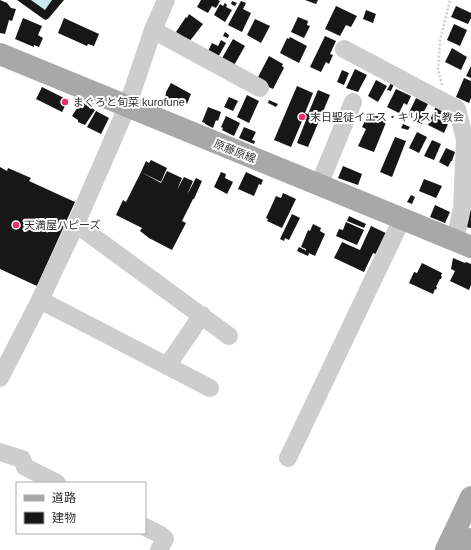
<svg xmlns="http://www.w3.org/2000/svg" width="471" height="550" font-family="Arial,'Noto Sans JP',sans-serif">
<rect width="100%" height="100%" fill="#fff"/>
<path fill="#c9e9ed" d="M31 0H52L45 10Z"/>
<path fill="#171717" d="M0 0 7 3 11 8 16 9 12 21 9 20 5 34 0 33Z
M17 0H31L45 10 52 0H64L48 19 45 20Z
M201 0H218L220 1 216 8 212 6 208 13 197 7Z
M305 0H318L316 4Z
M232 1 237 3 235 6 231 4Z
M241 1 246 3 243 9 251 13 242 32 228 25Z
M225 3 227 5 226 7 232 10 225 22 214 15 220 4 223 6Z
M336 6 357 16 351 27 346 25 340 36 325 29Z
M456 6 471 13V18L468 24 451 17Z
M366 10 376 14 373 23 363 19Z
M189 14 203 24 189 42 176 32 186 17 187 18Z
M298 17 308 21 307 25 310 26 304 38 291 32Z
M23 18 42 26 38 35 43 38 39 47 34 45V47L15 39Z
M64 18 99 34 94 46 88 44 87 46 58 33Z
M255 19 270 26 261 43 247 35Z
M454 24 467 30 460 46 447 40Z
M225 32 229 35 228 38 223 36Z
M325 36 336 41 330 54 333 55 329 64 326 62 321 72 310 67Z
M290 37 307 46 299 63 280 53 287 38 289 39Z
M233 39 245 46 233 67 221 60Z
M221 40 226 43 217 59 207 53 212 43 218 46Z
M452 48 467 57 461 70 445 62Z
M269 56 283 64 282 66 284 68 273 89 256 81Z
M471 66V78L466 76Z
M355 69 367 75 358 92 346 88Z
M342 70 349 73 344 85 337 82Z
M464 78 471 81V98L469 103 456 97Z
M376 80 387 86 378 102 368 96Z
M171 83 191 94 187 104 186 103V105L178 100 177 103 180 105 178 108 165 100 166 92Z
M391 83 394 84 391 91 387 90Z
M297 86 313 93 305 113 308 114 318 90 330 95 308 147 297 143 306 120 303 119 291 147 274 140Z
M42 87 68 100 62 112 36 99Z
M396 89 411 96 407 105 404 103 399 113 387 107Z
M247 95 259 101 249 123 237 117Z
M229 97 238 101 233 111 224 107Z
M416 98 428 104 422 115 426 117 422 124 407 117Z
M269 100 278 104 276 107 268 103Z
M81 102 95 110 85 125 78 122V120L72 116Z
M436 106 452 115 444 133 428 125Z
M208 107 221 112 218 121 216 120 213 128 205 124V123L202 122Z
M96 111 109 118 101 134 87 127Z
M369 113 387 120 374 152 358 146 366 129 362 127Z
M226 116 240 123 234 136 222 130 223 128 221 127Z
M403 124 410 127 408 130 401 128Z
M244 127 256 132 252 140 255 141 254 144 239 138Z
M417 132 427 137 419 153 409 148Z
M395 137 406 141 392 177 380 172Z
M432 140 441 144 434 160 424 156Z
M446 148 455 152 452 161H451L448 167 439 162Z
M151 160 167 168 161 182 141 172 146 161 149 163Z
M343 166 362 174 358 185 338 178Z
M0 167 7 171 8 168 31 178 29 181 75 202 37 286 0 269Z
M167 171 182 178 177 190 184 177 193 181 187 195 196 178 202 181 194 199H193L182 221 186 223 172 250 149 238 140 231 142 228 116 215 123 200 126 202 141 172 161 183Z
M221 172 226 174 225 178 233 182 227 194 214 187Z
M246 172 263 180 261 185 259 184 254 196 238 189Z
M424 179 442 186 436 198 419 191Z
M283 193 296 199 282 228 267 221 268 219 266 218 276 196 281 198Z
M411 195 415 197 412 204 407 202Z
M435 205 450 212 445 223 430 217Z
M470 210H471V228L466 227 469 218 467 217Z
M292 214 300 218 289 240 285 238 284 241 280 239Z
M349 216 366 224 364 228 347 221Z
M346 222 364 230 357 245 336 236 339 229 343 230Z
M313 224 321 228 320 231 325 234 315 256 309 253 308 256 297 251 299 247 305 250V252L306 249 301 247 308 230 310 231Z
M371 226 390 235 380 256 373 253 364 272 334 258 342 242 360 250Z
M453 258 465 263 466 262 471 264V285L469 290 450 281 455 271 451 269Z
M422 263 442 273 441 276 442 277 441 279H440L436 287H437L436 290 435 289 433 294 409 283 414 272 417 273Z"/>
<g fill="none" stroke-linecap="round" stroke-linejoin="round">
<path stroke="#cdcdcd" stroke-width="2.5" stroke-dasharray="2 2" stroke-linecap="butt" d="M442 85 438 70 440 41 450 0"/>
<path stroke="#cdcdcd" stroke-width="18" d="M153 30 260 88
M344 49 457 109 465 140 462 208 455 240
M319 185 353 102
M76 224 229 336
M40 300 210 388
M167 366 202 315
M0 378 40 300 76 224 127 107 153 30 166 0
M0 452 22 459 25 467 57 483
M288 458 402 219
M145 527 159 534 165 539 159 550"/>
<path stroke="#a8a8a8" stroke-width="22" d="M0 54 471 247
M446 550 471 497
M466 550 471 539"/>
</g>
<g fill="#eb2d6c" stroke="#fff" stroke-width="1.5">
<circle cx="65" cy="102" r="4"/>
<circle cx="302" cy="117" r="4"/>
<circle cx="16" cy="225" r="4"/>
</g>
<g text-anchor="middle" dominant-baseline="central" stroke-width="4" stroke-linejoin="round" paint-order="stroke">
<g font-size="11" fill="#303030" stroke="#fff" text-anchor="start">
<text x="73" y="102">まぐろと旬菜 kurofune</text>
<text x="310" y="117">末日聖徒イエス・キリスト教会</text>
<text x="24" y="225">天満屋ハピーズ</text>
</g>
<g font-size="11" fill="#303030" stroke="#fff">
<text transform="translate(235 151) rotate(22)">原藤原線</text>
</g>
</g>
<rect x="16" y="482" width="130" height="52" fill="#ffffff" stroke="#acacac"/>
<rect x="24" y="495" width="20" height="6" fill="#a8a8a8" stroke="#acacac"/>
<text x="52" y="502" font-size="12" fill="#303030">道路</text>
<rect x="24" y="512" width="20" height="12" fill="#171717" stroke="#acacac"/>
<text x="52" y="522" font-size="12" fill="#303030">建物</text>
</svg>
